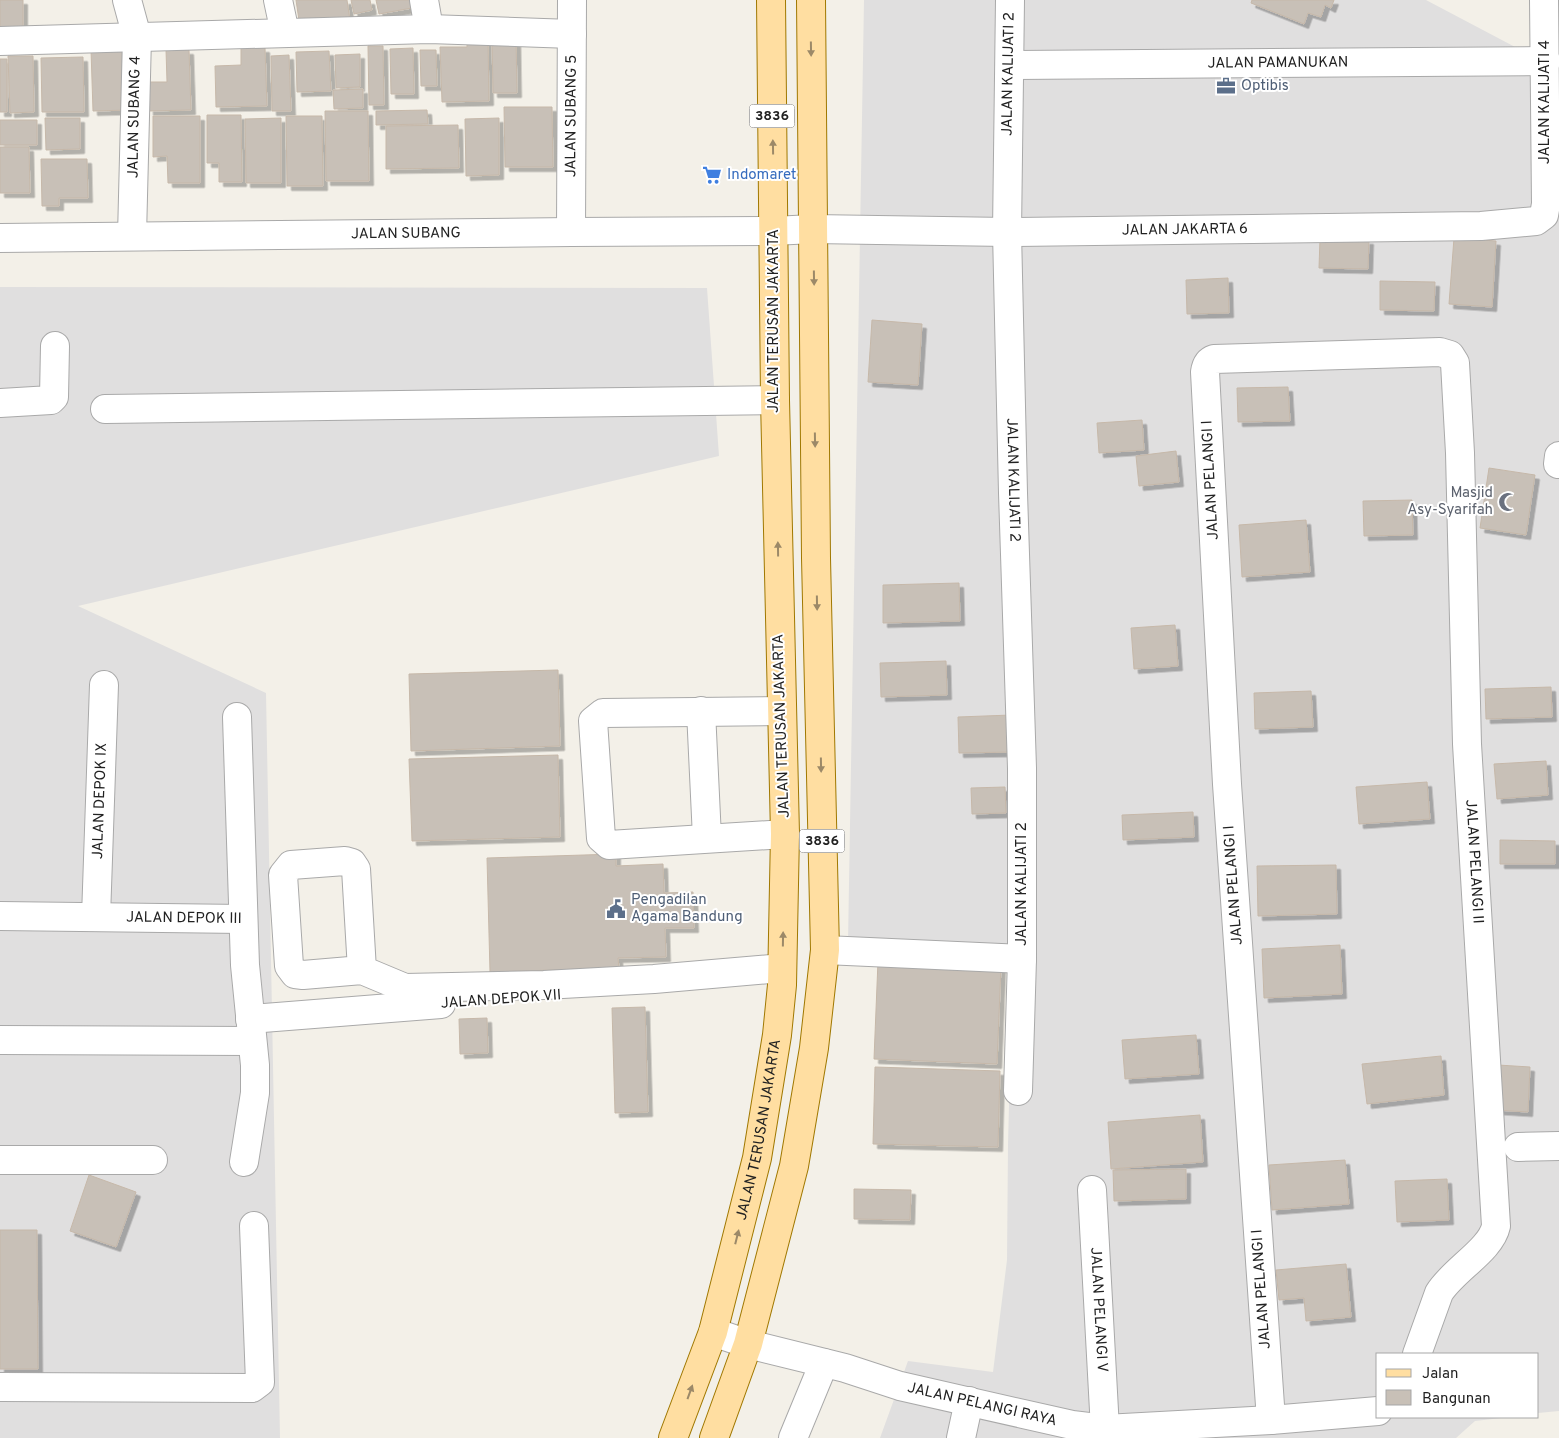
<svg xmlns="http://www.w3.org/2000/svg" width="1559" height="1438" font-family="Overpass,sans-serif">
<defs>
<filter id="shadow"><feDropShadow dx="4.5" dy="4.5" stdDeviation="0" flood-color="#0004"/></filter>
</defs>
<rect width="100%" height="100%" fill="#f3f0e8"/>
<path fill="#e0dfdf" d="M864 0H1426L1559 70V1411L1538 1413V1354H1378V1417H1510L1475 1421 1456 1438H880L908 1361 993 1372 1007 1260 1008 1145 1013 948 848 943Z
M0 287 707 288 719 456 78 606 266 693 280 1438H0Z"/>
<path fill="#c8c0b7" stroke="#c6b8a9" filter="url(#shadow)" d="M0 0H23V28L0 29Z
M296 0H347L350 20 300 27Z
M351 0H370L372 10 354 14Z
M376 0H410L412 8 379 14Z
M1252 0H1334L1331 8 1325 5 1321 17 1308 13 1304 24 1251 3Z
M516 37 517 93H493L492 38Z
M467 39H488L489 101 442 102 440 47H467Z
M368 46H383L384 105H369Z
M241 48H265L267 106 216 107 215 66 241 65Z
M413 48 414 94H391L390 49Z
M129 49 130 110 93 111 91 50Z
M166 50H189L191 110 149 111 148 82H167Z
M420 50H436L437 86H421Z
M329 51 331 91 297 92 296 52Z
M360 54V87L336 88 335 55Z
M289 55 291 111H272L271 56Z
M8 56H33L34 112 10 113Z
M83 57 84 112H42L41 58Z
M0 59H7V112H0Z
M363 89V108L334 109 333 90Z
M504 107H552L553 167H505Z
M427 110 428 124 376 125V111Z
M325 111H368L369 181H326Z
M207 115H241L242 182H219V163H207Z
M153 116H200V183H168L167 156 153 157Z
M286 116H322L323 186H287Z
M45 118H80V149L46 150Z
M281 118V183H246L245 119Z
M499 118V175L466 176 465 119Z
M0 120H37V145H0Z
M458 125 459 168 386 169V126Z
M0 147H29L30 193H0Z
M41 159H87L88 198H59V206H42Z
M1454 238 1496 241 1492 307 1449 304Z
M1320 239 1369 240 1368 269 1319 268Z
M1228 278 1229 313 1187 314 1186 280Z
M1380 281 1435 282 1434 311 1380 310Z
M872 320 922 324 918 385 868 382Z
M1288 387 1290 421 1238 422 1237 388Z
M1142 420 1144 450 1099 453 1097 423Z
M1176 451 1179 482 1139 486 1136 456Z
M1489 468 1535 475 1526 535 1480 528Z
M1412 500 1413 535 1364 536 1363 501Z
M1306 520 1310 572 1242 577 1239 525Z
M959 583 960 621 883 623V585Z
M1175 625 1178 666 1134 669 1131 628Z
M946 661 947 695 881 697 880 663Z
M558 670 560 746 411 751 409 674Z
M1551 687 1552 717 1486 719 1485 689Z
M1311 691 1313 727 1255 729 1254 693Z
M1011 715 1012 752 959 753 958 717Z
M558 755 560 837 412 841 409 759Z
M1546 761 1548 795 1497 799 1494 764Z
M1427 782 1430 819 1359 824 1356 787Z
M1005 787 1006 813 972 814 971 788Z
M1193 812 1194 837 1123 840 1122 815Z
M1500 840 1555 841V864H1500Z
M616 854V866L663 864 664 893 693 892 694 928H665L666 957 618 958 619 968 490 972 487 858Z
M1336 865 1337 914 1258 916 1257 866Z
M1340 945 1342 994 1264 998 1262 949Z
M878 961 1001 966 997 1064 874 1059Z
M645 1007 648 1112 615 1113 612 1008Z
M487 1018 488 1053 460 1054 459 1019Z
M1196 1035 1199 1074 1125 1079 1122 1040Z
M1441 1056 1444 1095 1367 1104 1362 1064Z
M1498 1065 1530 1067 1528 1112 1496 1110Z
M875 1067 1000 1071 998 1147 873 1144Z
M1200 1115 1203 1162 1111 1169 1108 1122Z
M1345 1160 1349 1204 1272 1210 1269 1165Z
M1186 1169V1199L1114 1201 1113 1170Z
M89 1175 136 1192 116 1247 70 1231Z
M1447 1179 1449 1220 1397 1222 1395 1181Z
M854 1189 911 1190 910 1220 854 1219Z
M0 1230H37L38 1369H0Z
M1346 1264 1351 1317 1306 1321 1304 1298 1279 1300 1276 1270Z"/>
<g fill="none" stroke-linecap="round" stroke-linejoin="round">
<g stroke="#a9a9a9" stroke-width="30">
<g id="minor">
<path d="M127 0 137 37 132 236"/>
<path d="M278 0 285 33"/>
<path d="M424 0 429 29"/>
<path id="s1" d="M1010 0 1007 232 1013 493 1022 768V959L1018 1091"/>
<path d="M0 41 429 29 572 34"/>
<path id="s2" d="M1010 65 1546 61"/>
<path id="s3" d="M571 232 572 0"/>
<path id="s4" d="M0 238 571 232 773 231 813 229 1007 232 1481 226 1536 221 1544 215 1546 204 1544 0"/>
<path d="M0 403 51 400 54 397 55 346"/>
<path d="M105 409 775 400"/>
<path d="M1558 464 1559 456"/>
<path d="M701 711 707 838"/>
<path d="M782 711 603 713 593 721 601 838 609 845 785 834"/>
<path d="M237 717 245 965 255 1065V1093L244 1162"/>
<path id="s5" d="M0 916 243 919"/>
<path id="s6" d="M96 917 104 685"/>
<path d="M825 950 1022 959"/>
<path d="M362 970 356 869 352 863 345 861 291 865 283 875 289 966 295 974 303 975 362 970 405 988 544 985 654 979 782 968"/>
<path d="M250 1019 441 1004"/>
<path d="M0 1040 252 1041"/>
<path d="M1518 1147 1559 1146"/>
<path d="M0 1160H153"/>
<path id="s7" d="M1092 1190 1105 1429 1103 1438"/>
<path id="s8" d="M713 1332 748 1344 845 1368 900 1386 1072 1425 1105 1429 1271 1420 1378 1411"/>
<path d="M0 1387 252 1388 260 1382 254 1226"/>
<path id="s9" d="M1271 1420 1227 784 1205 372C1206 365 1208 361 1214 359L1440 352 1450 355 1455 363 1460 453 1467 744 1496 1226C1491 1250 1453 1270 1439 1293L1417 1354"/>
<path d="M793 1438 824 1363"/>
<path d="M961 1438 969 1401"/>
</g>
</g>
<g stroke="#a07800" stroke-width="30">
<g id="major">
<path id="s10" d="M673 1438 713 1332 757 1158 777 1035 782 985 785 834 775 400 771 0"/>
<path d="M714 1438 748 1344 794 1166 814 1048 825 950 816 558 811 0"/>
</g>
</g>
<use href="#minor" stroke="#fff" stroke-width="28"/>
<use href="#major" stroke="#ffdea1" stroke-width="28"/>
</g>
<defs><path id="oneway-solid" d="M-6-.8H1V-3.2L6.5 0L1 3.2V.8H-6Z" transform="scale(1.25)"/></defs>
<g fill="#9c8968">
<use href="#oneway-solid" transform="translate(811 49) rotate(89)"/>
<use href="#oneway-solid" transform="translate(773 147) rotate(-91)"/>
<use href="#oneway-solid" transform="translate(814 278) rotate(89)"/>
<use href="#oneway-solid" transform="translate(815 440) rotate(89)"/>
<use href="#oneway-solid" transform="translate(778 549) rotate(-91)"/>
<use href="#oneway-solid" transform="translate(817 603) rotate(89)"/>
<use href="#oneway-solid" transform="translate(821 765) rotate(89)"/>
<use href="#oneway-solid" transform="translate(783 939) rotate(-89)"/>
<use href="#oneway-solid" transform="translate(737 1237) rotate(-76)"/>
<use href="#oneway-solid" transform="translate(690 1392) rotate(-70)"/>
</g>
<defs>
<g id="office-bare" transform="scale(1.5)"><path d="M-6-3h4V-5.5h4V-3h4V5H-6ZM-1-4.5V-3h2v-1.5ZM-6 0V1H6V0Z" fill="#5c6f8a" stroke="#fff" stroke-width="2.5" paint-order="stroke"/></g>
<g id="supermarket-bare" transform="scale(1.5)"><path d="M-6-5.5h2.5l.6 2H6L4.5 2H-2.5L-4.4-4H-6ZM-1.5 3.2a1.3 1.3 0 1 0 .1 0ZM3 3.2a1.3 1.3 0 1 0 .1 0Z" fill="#3f7fe0" stroke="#fff" stroke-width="2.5" paint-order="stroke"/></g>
<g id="mosque-bare" transform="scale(1.5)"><path d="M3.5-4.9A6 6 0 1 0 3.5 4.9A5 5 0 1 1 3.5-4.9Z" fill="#6b7280" stroke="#fff" stroke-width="2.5" paint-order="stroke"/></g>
<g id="civic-bare" transform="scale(1.5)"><path d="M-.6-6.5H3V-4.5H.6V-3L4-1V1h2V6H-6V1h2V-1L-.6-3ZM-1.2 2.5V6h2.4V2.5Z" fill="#5c6f8a" stroke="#fff" stroke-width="2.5" paint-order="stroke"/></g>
</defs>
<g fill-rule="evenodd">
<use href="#office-bare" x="1226" y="86"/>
<use href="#supermarket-bare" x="712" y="175"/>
<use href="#mosque-bare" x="1508" y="502"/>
<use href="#civic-bare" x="616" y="909"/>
</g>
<g text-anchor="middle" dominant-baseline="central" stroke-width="4" stroke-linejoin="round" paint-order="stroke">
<g fill="#fff" stroke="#646464" stroke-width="1">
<rect x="749.5" y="104.5" width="45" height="23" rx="4"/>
<rect x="799.5" y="829.5" width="45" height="23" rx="4"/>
</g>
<g font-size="14" font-weight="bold" fill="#222">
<text x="772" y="116">3836</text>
<text x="822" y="841">3836</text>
</g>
<g font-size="15" fill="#222" stroke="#fff">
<text stroke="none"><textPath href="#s2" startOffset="268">JALAN PAMANUKAN</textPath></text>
<text transform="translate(1009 74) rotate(-89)">JALAN KALIJATI 2</text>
<text transform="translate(1545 102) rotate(-90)">JALAN KALIJATI 4</text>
<text stroke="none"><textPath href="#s3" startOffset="116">JALAN SUBANG 5</textPath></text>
<text transform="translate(135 117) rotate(-89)">JALAN SUBANG 4</text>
<text stroke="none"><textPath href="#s4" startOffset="1185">JALAN JAKARTA 6</textPath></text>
<text stroke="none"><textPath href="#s4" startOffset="406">JALAN SUBANG</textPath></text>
<text transform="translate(774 321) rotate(-90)">JALAN TERUSAN JAKARTA</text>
<text stroke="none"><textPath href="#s1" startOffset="480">JALAN KALIJATI 2</textPath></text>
<text transform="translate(1211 480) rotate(-93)">JALAN PELANGI I</text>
<text transform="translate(782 726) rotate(-92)">JALAN TERUSAN JAKARTA</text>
<text stroke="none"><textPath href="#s6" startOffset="116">JALAN DEPOK IX</textPath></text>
<text stroke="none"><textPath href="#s9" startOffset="1812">JALAN PELANGI II</textPath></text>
<text transform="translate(1022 884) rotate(-90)">JALAN KALIJATI 2</text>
<text transform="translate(1234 885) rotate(-94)">JALAN PELANGI I</text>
<text stroke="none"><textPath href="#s5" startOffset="184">JALAN DEPOK III</textPath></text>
<text transform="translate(501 1000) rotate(-4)">JALAN DEPOK VII</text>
<text stroke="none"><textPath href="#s10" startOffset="321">JALAN TERUSAN JAKARTA</textPath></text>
<text transform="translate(1262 1289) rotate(-94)">JALAN PELANGI I</text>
<text stroke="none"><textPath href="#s7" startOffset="120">JALAN PELANGI V</textPath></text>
<text stroke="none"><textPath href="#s8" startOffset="279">JALAN PELANGI RAYA</textPath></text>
</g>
<g font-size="15" fill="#4e5e75" stroke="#fff" text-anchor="start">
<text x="1241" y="86">Optibis</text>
<text x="631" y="900">Pengadilan<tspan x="631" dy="17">Agama Bandung</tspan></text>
</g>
<g font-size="15" fill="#366cbe" stroke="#fff" text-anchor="start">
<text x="727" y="175">Indomaret</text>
</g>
<g font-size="15" fill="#5b616d" stroke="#fff" text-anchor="end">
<text x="1493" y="493">Masjid<tspan x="1493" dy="17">Asy-Syarifah</tspan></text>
</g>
</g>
<rect x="1376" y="1353" width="162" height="65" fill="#ffffff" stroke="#a7a7a7"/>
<rect x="1386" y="1369" width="25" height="8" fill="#ffdea1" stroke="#a7a7a7"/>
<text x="1422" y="1378" font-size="15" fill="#222222">Jalan</text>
<rect x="1386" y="1390" width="25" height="15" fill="#c8c0b7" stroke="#a7a7a7"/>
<text x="1422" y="1403" font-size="15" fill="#222222">Bangunan</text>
</svg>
